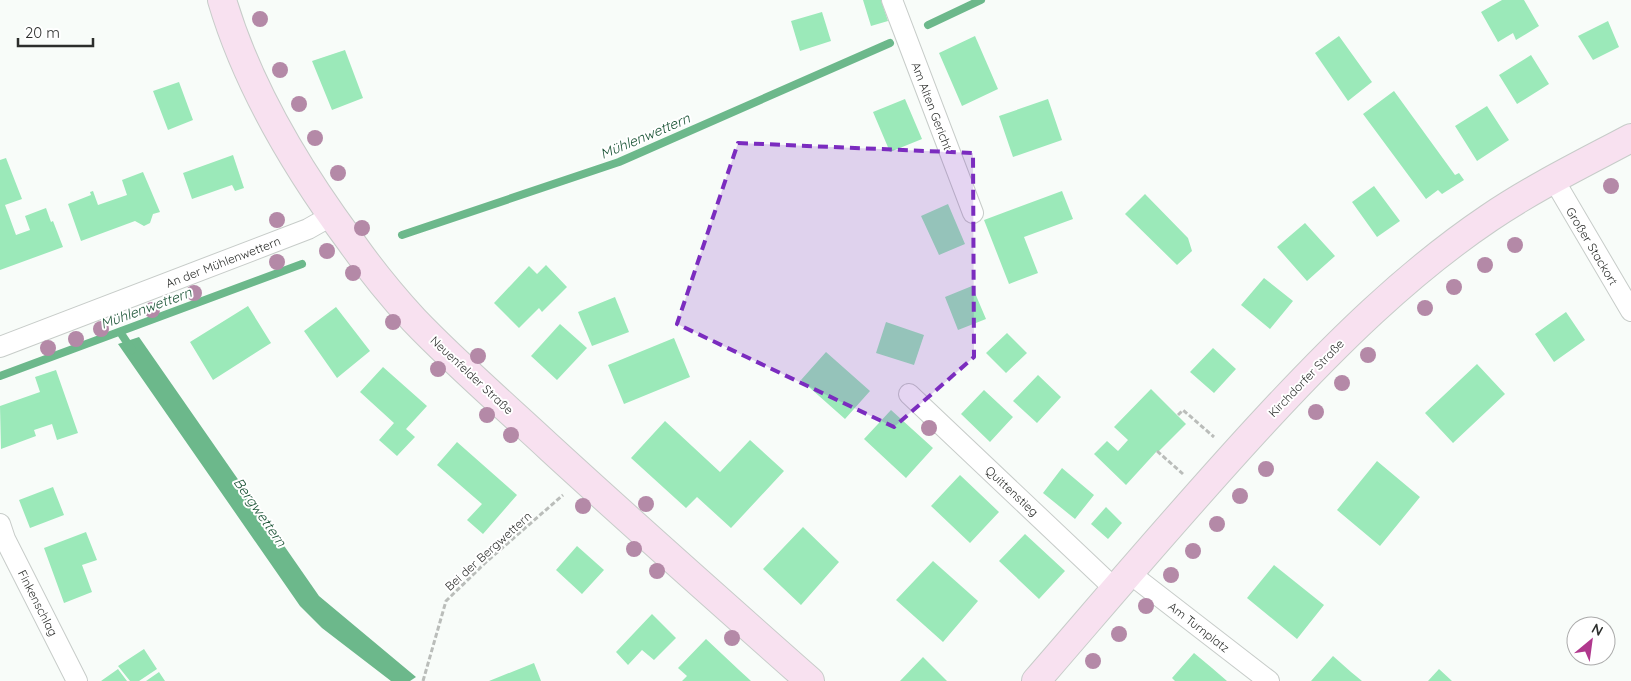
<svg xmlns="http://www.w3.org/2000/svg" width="1631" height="681" font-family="Quicksand,sans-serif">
<rect width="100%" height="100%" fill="#f8fcf9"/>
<path fill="#6cb88b" d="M139 337 319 596 416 677 410 681H391L322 628 300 606 118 344Z"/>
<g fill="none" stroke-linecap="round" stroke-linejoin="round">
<path stroke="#6cb88b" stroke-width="8" d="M928 25 981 0
M402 235 619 162 890 43
M120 332 132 350
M0 376 302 264"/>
</g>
<path fill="#9be9b9" d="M863 0H881L888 21 871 26Z
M1502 0H1524L1539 26 1516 40 1513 33 1498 42 1481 12Z
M822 12 831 41 800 51 791 21Z
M1608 21 1619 47 1593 60 1578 36Z
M975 36 998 89 962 106 939 53Z
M1339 36 1372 82 1348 101 1315 53Z
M345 50 363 98 332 110 312 61Z
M1531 55 1549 84 1517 104 1499 75Z
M179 82 193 120 168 130 153 91Z
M1394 91 1455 175 1459 173 1464 180 1442 194 1438 190 1426 199 1363 114Z
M905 99 922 139 890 152 873 112Z
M1048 99 1062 140 1013 157 999 116Z
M1487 106 1509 140 1477 161 1455 126Z
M233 155 244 188 235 191 232 185 192 199 183 173Z
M6 158 22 199 5 205 16 235 30 230 25 216 46 208 51 222 53 221 63 247 0 270V160Z
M143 172 160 212 153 214 150 223 144 226 135 221 81 241 68 204 91 195 90 192 93 191 98 205 127 195 122 180Z
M1374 186 1400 221 1377 237 1352 202Z
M1062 191 1073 219 1024 237 1038 273 1009 284 984 220Z
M1145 194 1188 238 1192 251 1177 265 1125 214Z
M948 204 965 244 939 255 921 216Z
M1305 223 1335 256 1307 281 1277 247Z
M546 265 567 287 542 312 539 308 519 328 494 303 529 266 537 274Z
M1264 278 1293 301 1270 329 1241 305Z
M972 286 986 319 958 330 945 297Z
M615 297 629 332 592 346 578 312Z
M248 306 271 343 213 380 190 342Z
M336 307 370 351 337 378 304 331Z
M1566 312 1585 340 1554 362 1535 334Z
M886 322 924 335 914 365 876 353Z
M560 324 587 348 557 380 531 356Z
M1007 333 1027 353 1006 373 986 353Z
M674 338 690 377 624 404 608 365Z
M1213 348 1236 369 1214 393 1190 372Z
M826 352 870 391 845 419 801 380Z
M1477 364 1505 394 1453 443 1425 413Z
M383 367 427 406 406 429 415 437 397 456 379 440 394 423 360 392Z
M56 370 78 433 57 440 52 424 34 430 36 436 1 449 0 406 40 392 35 377Z
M1038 375 1061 397 1037 423 1013 401Z
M1151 389 1186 424 1159 451H1157L1126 485 1094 454 1107 441 1118 451 1128 440 1114 427Z
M984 390 1013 417 990 442 961 414Z
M891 410 933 448 906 478 864 439Z
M665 421 720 472 750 440 784 471 731 528 697 497 686 508 631 458Z
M457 442 517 495 483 534 467 520 482 504 437 465Z
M1377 461 1420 497 1380 546 1337 510Z
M1062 468 1094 495 1075 519 1043 493Z
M960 475 999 512 970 543 931 506Z
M53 487 64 515 30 528 19 500Z
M1106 507 1122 523 1108 539 1091 524Z
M803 527 839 562 801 605 763 569Z
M86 532 97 560 82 565 92 592 64 603 44 548Z
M1025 534 1065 571 1039 599 999 561Z
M577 546 604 570 582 594 556 570Z
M933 561 978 601 943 642 896 600Z
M1274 565 1324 605 1297 639 1247 598Z
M652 614 676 638 654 660 642 650 628 665 616 652Z
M706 639 739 670 751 681H682L687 676 678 668Z
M144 649 157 669 139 681H130L118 666Z
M1194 653 1212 668 1227 681H1175L1172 678Z
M1333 656 1351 672 1362 681H1311Z
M923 657 947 681H900Z
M534 663 541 681H489Z
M118 669 127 681H101Z
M1439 669 1452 681H1428Z
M159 672 165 681H146Z"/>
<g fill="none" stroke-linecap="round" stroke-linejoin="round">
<g stroke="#c7ccc9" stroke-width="22">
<path id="street" d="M892 0 973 213
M1554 180 1631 311
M0 347 308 229 331 216
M909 394 1115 589
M0 524 5 539 77 681
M1128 572 1269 681"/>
</g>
<g stroke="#c7ccc9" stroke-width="30">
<path id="secondary" d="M222 0C248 88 297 169 351 242 370 269 391 295 414 320 457 365 505 406 551 449 636 527 723 604 810 681
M1036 681C1113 592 1188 503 1268 417 1335 345 1406 274 1489 218 1533 188 1584 163 1631 138"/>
</g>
<path stroke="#babdba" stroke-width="3" stroke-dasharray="5 2.5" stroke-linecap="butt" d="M1178 415 1183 410 1214 437
M1157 451 1183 474
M423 681 446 601 485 563 563 495"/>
<use href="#street" stroke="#fff" stroke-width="20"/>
<use href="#secondary" stroke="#f8e1f0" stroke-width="28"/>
</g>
<g fill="#b489a7">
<circle cx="260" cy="19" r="8"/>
<circle cx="280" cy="70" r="8"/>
<circle cx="299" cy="104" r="8"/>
<circle cx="315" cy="138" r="8"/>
<circle cx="338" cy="173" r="8"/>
<circle cx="1611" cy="186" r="8"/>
<circle cx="277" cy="220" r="8"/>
<circle cx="362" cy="228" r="8"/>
<circle cx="1515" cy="245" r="8"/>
<circle cx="327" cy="251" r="8"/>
<circle cx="277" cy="262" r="8"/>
<circle cx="1485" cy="265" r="8"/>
<circle cx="353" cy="273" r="8"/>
<circle cx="1454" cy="287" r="8"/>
<circle cx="194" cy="293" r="8"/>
<circle cx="1425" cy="308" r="8"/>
<circle cx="152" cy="310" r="8"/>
<circle cx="393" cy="322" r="8"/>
<circle cx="101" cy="329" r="8"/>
<circle cx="76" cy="339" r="8"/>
<circle cx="48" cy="348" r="8"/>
<circle cx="1368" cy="355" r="8"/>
<circle cx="478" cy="356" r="8"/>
<circle cx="438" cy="369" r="8"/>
<circle cx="1342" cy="383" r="8"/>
<circle cx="1316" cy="412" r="8"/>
<circle cx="487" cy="415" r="8"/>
<circle cx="929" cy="428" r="8"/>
<circle cx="511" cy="435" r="8"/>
<circle cx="1266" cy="469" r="8"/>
<circle cx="1240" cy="496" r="8"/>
<circle cx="646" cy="504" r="8"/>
<circle cx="583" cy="506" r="8"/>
<circle cx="1217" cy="524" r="8"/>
<circle cx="634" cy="549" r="8"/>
<circle cx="1193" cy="551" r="8"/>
<circle cx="657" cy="571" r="8"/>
<circle cx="1171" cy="575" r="8"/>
<circle cx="1146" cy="606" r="8"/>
<circle cx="1119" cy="634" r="8"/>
<circle cx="732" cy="638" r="8"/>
<circle cx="1093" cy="661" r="8"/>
</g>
<path fill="#7b2cbf" fill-opacity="0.2" stroke="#7b2cbf" stroke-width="4" stroke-dasharray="10 6" stroke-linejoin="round" d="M738 143 973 153 974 357 894 427 677 324Z"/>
<g text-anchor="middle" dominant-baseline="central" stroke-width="4" stroke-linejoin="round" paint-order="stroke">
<g font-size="12" fill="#2c2e2c" stroke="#fff">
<text transform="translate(932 106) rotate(69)">Am Alten Gericht</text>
<text transform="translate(1592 246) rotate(59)">Großer Stackort</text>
<text transform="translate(223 262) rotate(-21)">An der Mühlenwettern</text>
<text transform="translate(472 375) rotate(43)">Neuenfelder Straße</text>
<text transform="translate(1306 378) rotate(-46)">Kirchdorfer Straße</text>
<text transform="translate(1012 491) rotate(43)">Quittenstieg</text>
<text transform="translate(488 551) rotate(-42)">Bei der Bergwettern</text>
<text transform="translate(38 603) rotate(63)">Finkenschlag</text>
<text transform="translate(1199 627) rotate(38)">Am Turnplatz</text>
</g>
<g font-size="14" font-style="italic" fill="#1c5537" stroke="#fff">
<text transform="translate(645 136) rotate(-23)">Mühlenwettern</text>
<text transform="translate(146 308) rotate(-20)">Mühlenwettern</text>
<text transform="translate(260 512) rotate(55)">Bergwettern</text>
</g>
</g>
<g transform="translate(1591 641) rotate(29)"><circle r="24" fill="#ffffff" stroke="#ababab"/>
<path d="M0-4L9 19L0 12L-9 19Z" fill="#b0388d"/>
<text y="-8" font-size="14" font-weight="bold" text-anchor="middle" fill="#2c2e2c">N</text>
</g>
<path d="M18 38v8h75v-8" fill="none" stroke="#2c2e2c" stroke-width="2.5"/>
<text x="25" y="38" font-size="15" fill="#2c2e2c" stroke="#ffffff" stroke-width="4" paint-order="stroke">20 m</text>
</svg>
